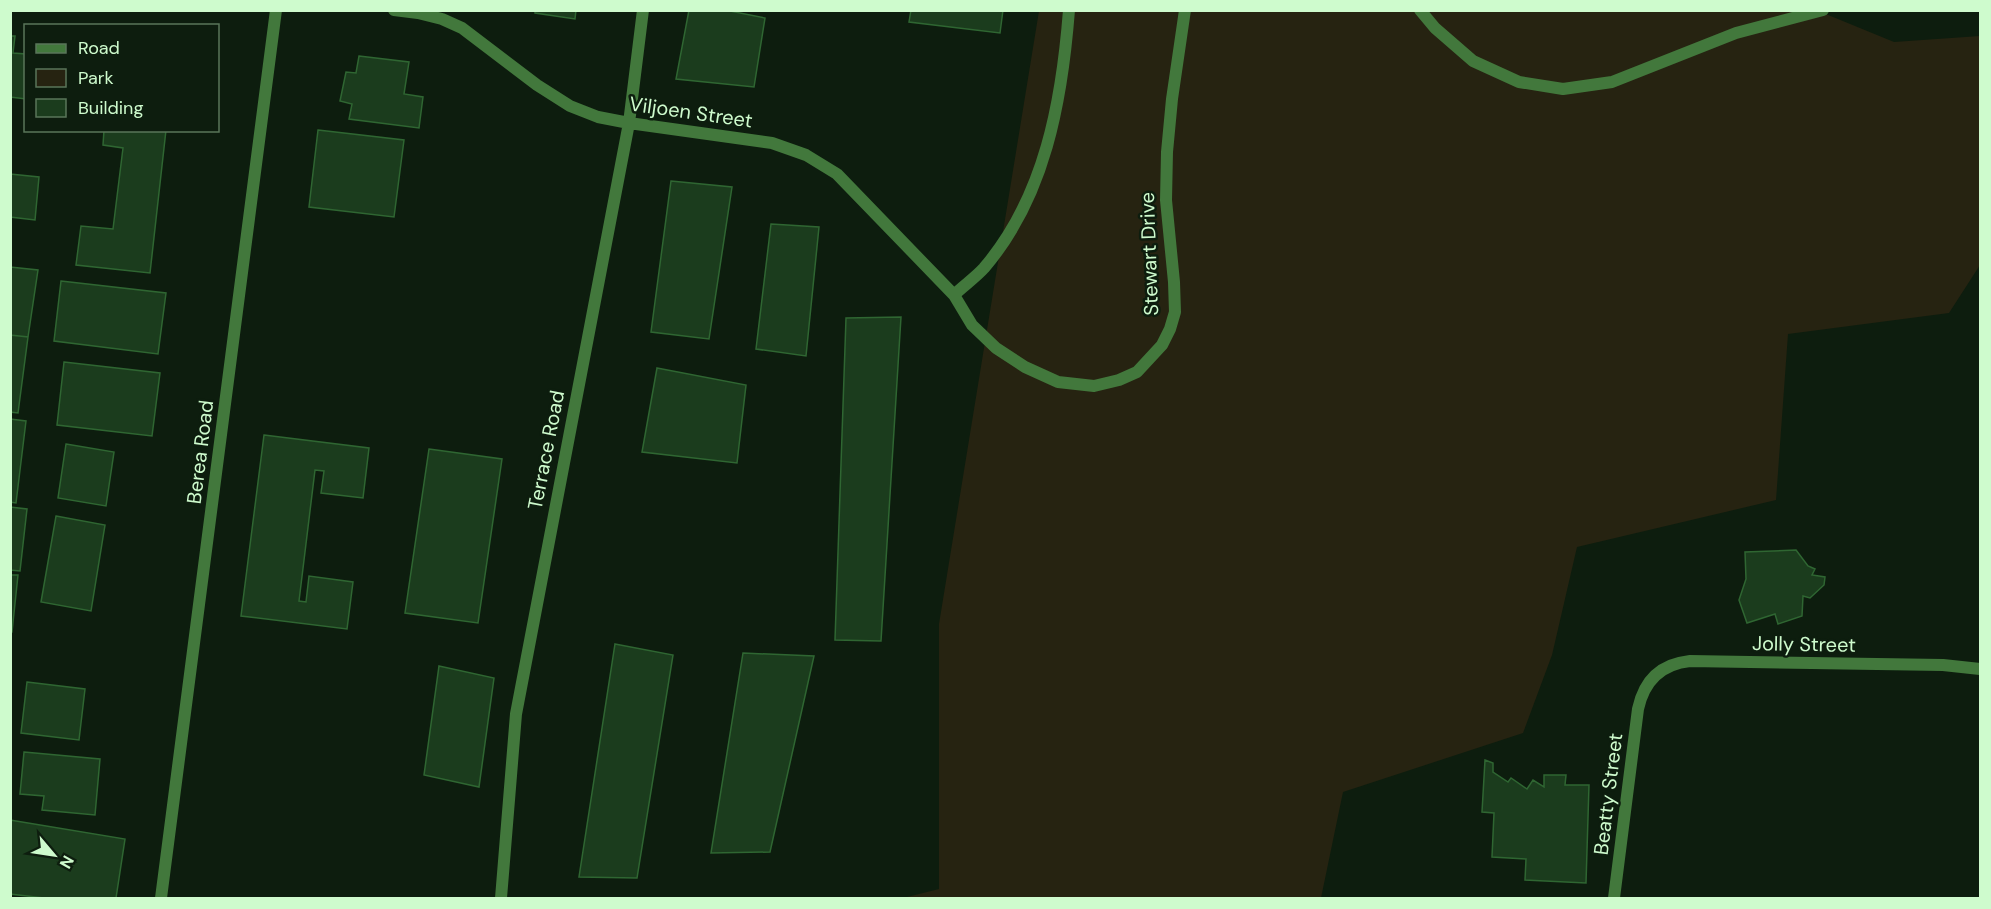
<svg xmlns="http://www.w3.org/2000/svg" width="1991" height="909" font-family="'DM Sans',sans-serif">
<rect width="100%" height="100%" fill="#0d1d0e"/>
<path fill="#262311" d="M1816 10 1894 42 1980 36V265L1949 313 1788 334 1776 500 1577 547 1552 655 1523 733 1343 792 1321 898H903L939 889V624L1039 11Z"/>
<path fill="#1b3c1d" stroke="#2f6632" stroke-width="1.5" d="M535 10H576L575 19 535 13Z
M689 10H725L765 18 754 87 676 79Z
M911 10H1003L1000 33 909 22Z
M10 36H15L13 53 26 54V99L10 97Z
M359 56 409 62 404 94 423 97 419 128 349 119 352 104 340 101 346 72 356 73Z
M104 130H166L150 273 76 265 81 226 113 229 123 148 103 145Z
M318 130 404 140 394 217 309 207Z
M10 174 39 177 35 220 10 217Z
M671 181 732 187 709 339 651 332Z
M771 224 819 227 806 356 756 349Z
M10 267 38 270 28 337 10 335Z
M61 281 166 293 158 354 54 341Z
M901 317 881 641 835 640 846 318Z
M10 335 28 337 18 413 10 412Z
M64 362 160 373 152 436 57 425Z
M657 368 746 385 737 463 642 452Z
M10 419 26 421 16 503 10 502Z
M264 435 369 448 363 498 321 493 324 471 315 470 299 601 306 602 309 576 353 582 347 629 241 616Z
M66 444 114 452 106 506 58 498Z
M429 449 502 459 478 623 405 613Z
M10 507 27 509 20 571 10 570Z
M56 516 105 525 91 611 41 602Z
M1796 550 1808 566 1815 569 1812 575 1825 577 1824 585 1810 598 1803 596 1802 616 1778 624 1775 614 1747 623 1739 600 1746 579 1745 552Z
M10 575H18L12 632H10Z
M615 644 673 655 637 878 579 877Z
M743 653 814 656 770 852 711 853Z
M439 666 494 678 479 787 424 775Z
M27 682 85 689 79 740 21 733Z
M24 752 100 759 95 815 42 810 44 796 20 794Z
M1485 760 1493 763V772L1508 782 1511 778 1527 789 1533 780 1544 787V775H1566L1565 785H1589L1586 883 1525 880 1526 859 1492 857 1494 813 1482 812Z
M10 820 125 839 116 898H44L10 894Z"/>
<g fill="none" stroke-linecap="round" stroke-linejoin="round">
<path stroke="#42783c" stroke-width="12" d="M394 10 418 13 442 19 462 28 537 85 570 106 598 117 629 123 772 143 806 155 837 174 954 295 972 325 996 348 1025 367 1058 382 1094 386 1119 380 1137 372 1162 345 1170 329 1175 312 1174 282 1166 200 1167 152 1172 99 1185 10
M1420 10 1435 28 1473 61 1519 82 1563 89 1612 82 1736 33 1823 10
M954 295C963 286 975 278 984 268 1045 197 1062 101 1069 10
M501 898 516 714 629 123 643 10
M1614 898 1638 709C1644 681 1661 664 1690 661L1943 665 1980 669"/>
<path stroke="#42783c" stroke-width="12" d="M161 898 276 10"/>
</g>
<g text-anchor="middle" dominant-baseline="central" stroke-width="5" stroke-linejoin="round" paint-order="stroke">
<g font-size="20" fill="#cefbcd" stroke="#0d1d0e">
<text transform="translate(691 112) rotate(8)">Viljoen Street</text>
<text transform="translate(1149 254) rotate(-92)">Stewart Drive</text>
<text transform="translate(546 450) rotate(-79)">Terrace Road</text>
<text transform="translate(200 452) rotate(-83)">Berea Road</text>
<text transform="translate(1804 644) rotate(1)">Jolly Street</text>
<text transform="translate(1608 794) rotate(-83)">Beatty Street</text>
</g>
</g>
<rect width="1991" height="909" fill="none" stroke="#cefbcd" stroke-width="24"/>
<rect x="24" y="24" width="195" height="108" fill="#0d1d0e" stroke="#5a765a" stroke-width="1.5"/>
<rect x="36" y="44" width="30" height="9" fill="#42783c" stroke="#5a765a" stroke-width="1.5"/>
<text x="78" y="54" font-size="18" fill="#cefbcd">Road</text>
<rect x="36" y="69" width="30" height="18" fill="#262311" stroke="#5a765a" stroke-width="1.5"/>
<text x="78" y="84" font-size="18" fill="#cefbcd">Park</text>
<rect x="36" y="99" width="30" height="18" fill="#1b3c1d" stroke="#5a765a" stroke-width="1.5"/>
<text x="78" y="114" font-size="18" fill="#cefbcd">Building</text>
<g transform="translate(54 855) rotate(119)" stroke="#0d1d0e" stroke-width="4.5" paint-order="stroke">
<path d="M0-4.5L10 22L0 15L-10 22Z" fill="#cefbcd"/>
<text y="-9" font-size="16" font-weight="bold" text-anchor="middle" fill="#cefbcd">N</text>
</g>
</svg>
